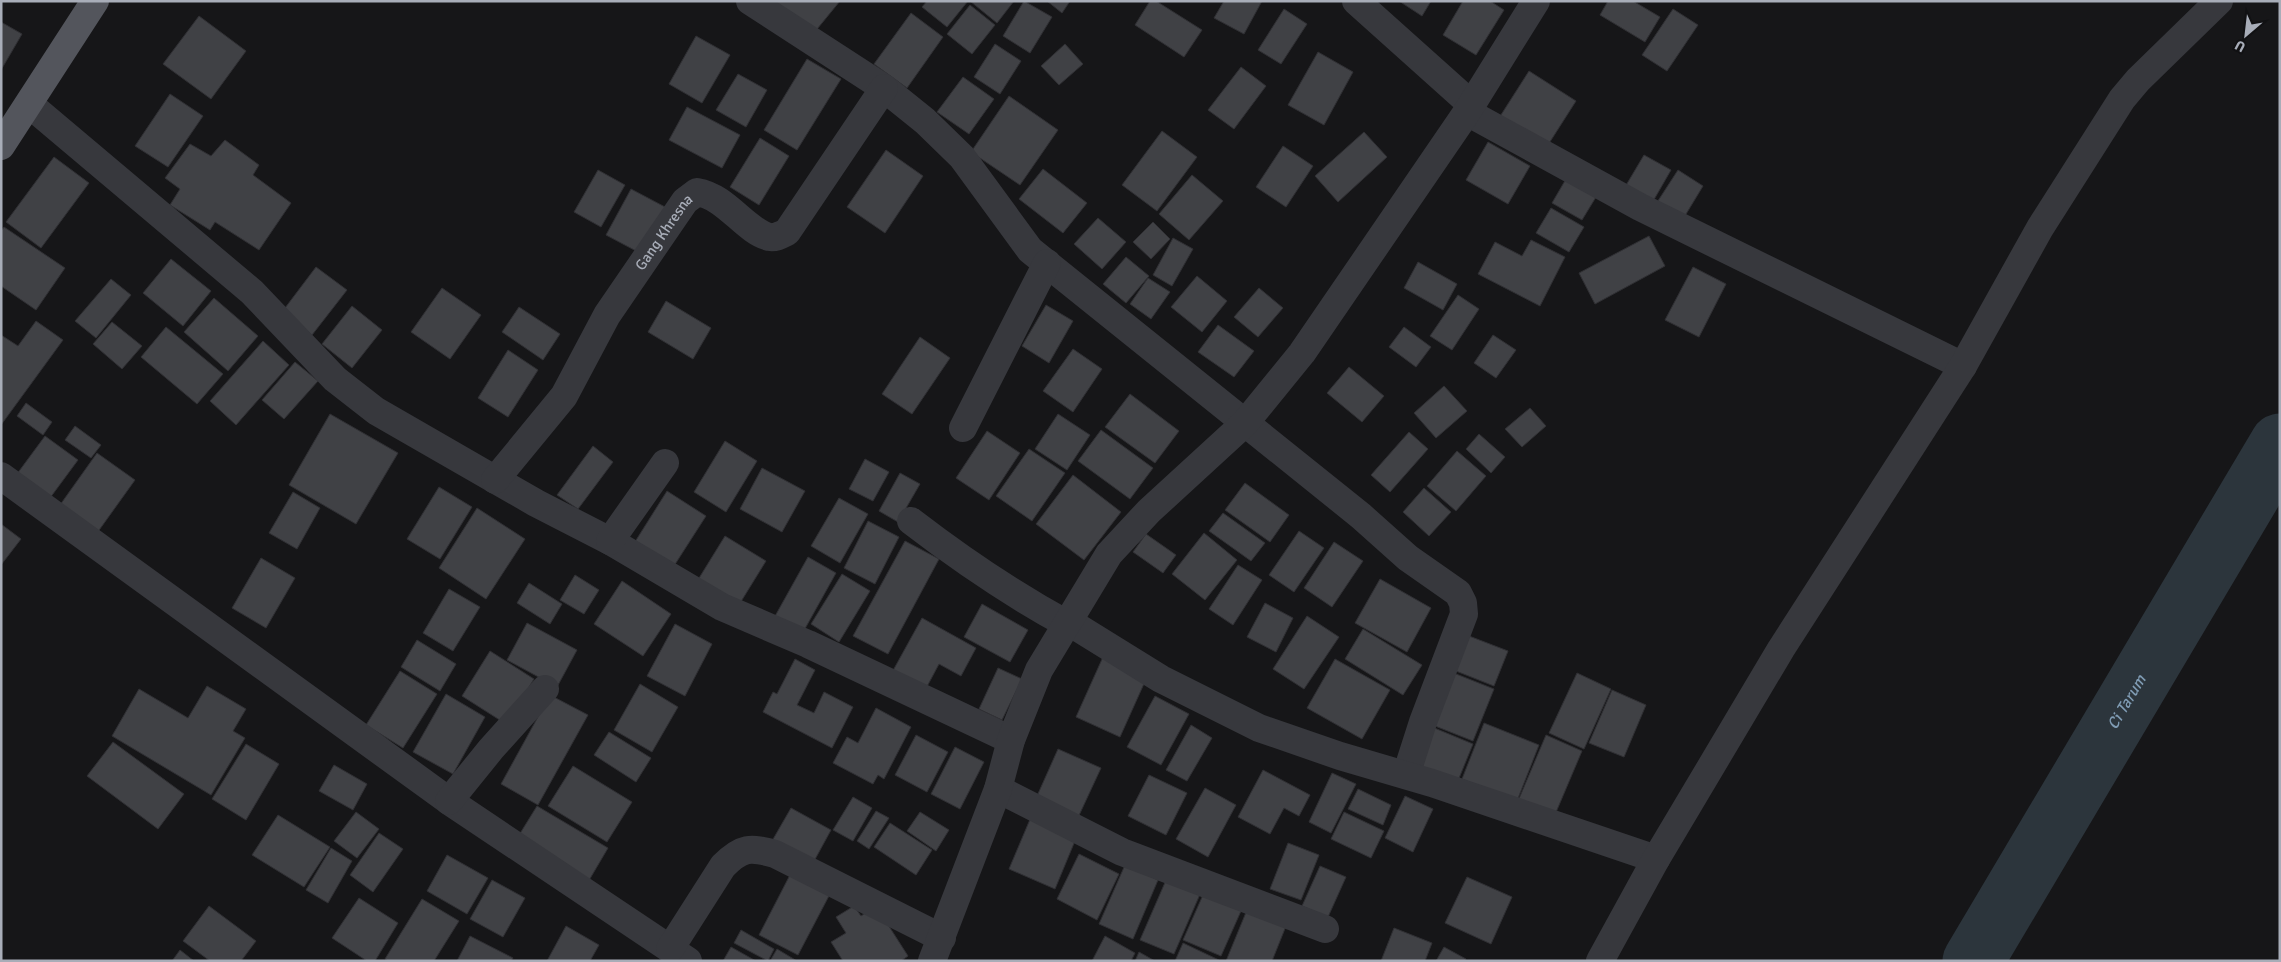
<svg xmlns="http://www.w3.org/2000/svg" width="2281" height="962" font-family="Signika,sans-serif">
<rect width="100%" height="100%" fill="#161618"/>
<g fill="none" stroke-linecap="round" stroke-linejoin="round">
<path stroke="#2c353c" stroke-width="61" id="s1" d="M1973 961 2280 444"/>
</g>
<path fill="#404145" stroke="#303034" d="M773 1H840L813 34Z
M927 1H968L947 27 922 7Z
M970 1H1014L997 23Z
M1024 1 1052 17 1030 53 1003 36Z
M1047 1H1070L1062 13Z
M1150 1H1156L1202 30 1184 57 1135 25Z
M1224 1H1262L1244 34 1214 18Z
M1399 1H1431L1422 16Z
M1463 1H1490L1504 10 1476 55 1443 35Z
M1608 1H1633L1660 17 1645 42 1600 15Z
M970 5 995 25 972 54 947 34Z
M1284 9 1307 24 1281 64 1258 50Z
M1673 9 1698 25 1667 71 1642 55Z
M911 13 943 37 907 88 874 64Z
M199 16 246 51 211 99 163 64Z
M1 22 22 34 1 70Z
M696 36 730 55 702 103 669 84Z
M995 44 1021 61 1000 94 974 77Z
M1065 44 1083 64 1059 85 1041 66Z
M1318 52 1353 72 1324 125 1288 105Z
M807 59 841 79 797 150 764 130Z
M1241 67 1266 86 1234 129 1208 110Z
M1529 71 1576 101 1546 148 1499 118Z
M738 74 767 90 746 127 716 110Z
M963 77 994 99 969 134 937 112Z
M170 94 203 116 168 167 135 146Z
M1009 96 1058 130 1020 185 971 152Z
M687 107 740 135 722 168 669 140Z
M1162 131 1197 157 1157 211 1122 185Z
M1364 132 1387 157 1338 202 1315 176Z
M760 138 789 156 759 205 730 187Z
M225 140 259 165 253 175 291 203 259 250 215 222 210 230 170 205 180 189 165 178 190 144 211 156Z
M1488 142 1530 166 1508 204 1466 180Z
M1283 146 1313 166 1286 207 1256 187Z
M886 150 923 176 885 233 847 207Z
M1644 155 1671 170 1652 203 1625 187Z
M54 157 89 183 41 248 6 222Z
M1043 169 1087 203 1063 233 1019 199Z
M598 170 625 185 601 227 574 212Z
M1678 170 1703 186 1680 224 1654 207Z
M1192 175 1223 201 1189 240 1159 214Z
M1566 179 1596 197 1582 220 1552 203Z
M631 189 665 207 640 253 606 235Z
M1551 208 1584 227 1569 252 1536 233Z
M1098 218 1126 242 1102 269 1074 244Z
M1153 222 1170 239 1151 259 1133 242Z
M4 227 65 268 36 310 1 286V231Z
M1649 236 1665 266 1595 304 1579 273Z
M1173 238 1193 249 1172 286 1153 275Z
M1531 240 1565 257 1540 306 1478 274 1495 242 1522 256Z
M1126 257 1149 276 1126 303 1103 284Z
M171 259 211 291 183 326 143 293Z
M1418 262 1457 284 1443 310 1404 288Z
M316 267 347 290 312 335 282 312Z
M1693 267 1726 284 1699 337 1665 320Z
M1197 276 1227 301 1202 332 1171 307Z
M1148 278 1170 292 1151 319 1130 304Z
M111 279 131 295 96 338 75 321Z
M442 288 481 315 450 359 411 332Z
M1259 288 1283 308 1258 337 1234 317Z
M1458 295 1479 309 1452 350 1430 336Z
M214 298 258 336 228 371 184 332Z
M666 301 711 328 693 359 648 332Z
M1046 305 1073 321 1049 363 1022 346Z
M352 306 382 330 352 368 322 344Z
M519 307 560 334 543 360 502 332Z
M36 321 63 340 1 425V335L18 346Z
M112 322 142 346 122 369 93 344Z
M1218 325 1254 351 1234 377 1198 352Z
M166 327 223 374 197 404 141 357Z
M1404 327 1431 347 1416 367 1389 347Z
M1493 335 1516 350 1496 378 1474 363Z
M920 337 950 358 912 414 882 394Z
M263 341 289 365 236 425 210 401Z
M1073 349 1102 369 1073 412 1043 391Z
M508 350 538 370 508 417 478 398Z
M295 362 318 381 284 419 262 400Z
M1349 367 1384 396 1362 422 1327 393Z
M1444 386 1467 411 1436 438 1414 413Z
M1130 394 1179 431 1155 463 1105 427Z
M26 403 52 422 43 435 17 416Z
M1530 408 1546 426 1522 447 1505 429Z
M330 414 398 453 356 524 289 485Z
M1058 414 1090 435 1067 470 1035 449Z
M75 426 101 445 91 458 65 440Z
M1101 430 1153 468 1130 499 1078 461Z
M987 431 1020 453 989 500 956 478Z
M1409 432 1428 449 1390 492 1371 475Z
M1479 434 1505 457 1491 473 1466 449Z
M45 436 78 460 47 502 14 478Z
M725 441 757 461 726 512 694 492Z
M593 446 613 462 578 509 557 495Z
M1029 449 1065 473 1032 521 996 496Z
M1457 451 1486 476 1456 511 1427 486Z
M97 453 135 480 92 540 55 512Z
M865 459 889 472 873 501 849 489Z
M762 468 805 491 782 532 740 509Z
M900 473 920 484 898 522 879 511Z
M1073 475 1121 512 1084 560 1036 524Z
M1245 483 1289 515 1270 542 1225 510Z
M439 487 472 507 440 559 407 539Z
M1424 488 1451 512 1429 536 1403 512Z
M667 491 706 516 672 569 633 545Z
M293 492 320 508 297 549 269 533Z
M839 498 868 514 840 563 811 546Z
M477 508 525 539 486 599 439 568Z
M1223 513 1265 543 1251 561 1209 531Z
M868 521 899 537 875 584 844 568Z
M1 524 21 539 1 565Z
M1299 531 1324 548 1294 592 1269 575Z
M1204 533 1237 560 1205 600 1172 574Z
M1146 534 1176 555 1163 573 1133 552Z
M725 536 766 561 737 608 696 583Z
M905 541 939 559 888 654 853 636Z
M1334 542 1363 561 1332 607 1304 588Z
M808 557 836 573 802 634 774 618Z
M261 558 295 578 266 628 232 608Z
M1238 565 1262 580 1233 625 1209 609Z
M842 574 870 591 839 642 811 624Z
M575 575 599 590 584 614 560 600Z
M1380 579 1431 608 1407 652 1355 623Z
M622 581 671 614 643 656 594 624Z
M529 583 562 604 550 624 517 603Z
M449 589 480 607 453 651 423 633Z
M1265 603 1293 618 1276 652 1247 637Z
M982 604 1028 630 1010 662 964 637Z
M1307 616 1339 637 1304 689 1273 669Z
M922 618 976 648 961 676 939 664 923 694 890 676Z
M527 623 577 650 557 687 507 660Z
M675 624 712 644 685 696 647 676Z
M1363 629 1422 665 1403 695 1345 659Z
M1469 636 1508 651 1494 686 1456 671Z
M417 640 456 664 440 691 401 667Z
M490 651 534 679 506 724 462 696Z
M1103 657 1147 677 1120 737 1076 717Z
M795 659 815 670 797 705 814 713 824 692 853 707 832 748 763 712 773 692 777 694Z
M1335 659 1390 690 1362 739 1307 708Z
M998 668 1022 679 1002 720 979 709Z
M400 671 437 694 403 748 366 725Z
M1451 672 1494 689 1473 741 1430 724Z
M1577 673 1611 689 1584 749 1549 733Z
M640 684 678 707 652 752 614 730Z
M207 686 246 709 233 731 245 738 211 795 112 736 139 689 188 718Z
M1612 690 1646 705 1624 757 1589 743Z
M446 694 485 717 453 774 413 752Z
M550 695 588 715 538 805 501 784Z
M1155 696 1189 714 1161 765 1127 747Z
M876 708 911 727 884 779 878 775 873 784 833 763 847 737 858 743Z
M1484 723 1539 745 1517 801 1462 779Z
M1191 725 1212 738 1187 781 1166 770Z
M1432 727 1473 744 1455 788 1415 771Z
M609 732 651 758 636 782 594 755Z
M916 735 948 752 927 792 895 775Z
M1546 735 1582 751 1554 817 1518 801Z
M113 742 184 794 158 829 87 776Z
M246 744 279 764 246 820 212 799Z
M955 747 984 762 960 809 931 794Z
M1058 749 1101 768 1075 824 1033 805Z
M334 765 367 784 353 810 319 791Z
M573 766 632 802 607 842 548 806Z
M1263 770 1310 795 1299 816 1284 808 1270 834 1238 817Z
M1332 773 1356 784 1331 833 1309 822Z
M1149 775 1187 793 1166 835 1128 816Z
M1205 788 1236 805 1208 857 1176 839Z
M1358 789 1391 805 1383 825 1348 809Z
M1405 796 1433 809 1413 852 1385 838Z
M853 797 872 808 853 841 833 830Z
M537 806 608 848 588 882 516 840Z
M791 808 831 830 813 863 772 841Z
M876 811 889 818 869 849 857 841Z
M356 812 379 829 357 858 334 841Z
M920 812 949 830 936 851 907 831Z
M1344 812 1384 831 1371 858 1331 839Z
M278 815 330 847 304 887 252 855Z
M1031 817 1077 836 1055 889 1009 869Z
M890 823 932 850 916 875 874 847Z
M379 833 403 849 373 892 350 875Z
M1288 843 1319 855 1301 900 1270 889Z
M331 848 352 861 328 903 306 890Z
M1079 854 1119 874 1097 920 1057 899Z
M447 855 488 878 467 914 427 891Z
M1125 865 1158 880 1133 939 1099 924Z
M1320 866 1346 877 1328 917 1302 906Z
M792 871 831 892 798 955 759 935Z
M1170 871 1204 885 1174 954 1140 940Z
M1467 877 1512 897 1491 944 1445 923Z
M492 880 525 898 503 937 470 919Z
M1207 886 1245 902 1221 956 1183 940Z
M359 898 398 923 375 961H367L332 938Z
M422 899 459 921 434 961H388L385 959Z
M209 906 256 941 241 961H210L183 941Z
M854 906 861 916 876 906 908 956 901 961H843L831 942 846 933 836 917Z
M1247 910 1286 926 1272 961H1226Z
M566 926 599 945 590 961H547Z
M1394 928 1432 943 1425 961H1381Z
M741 930 774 949 768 961 734 943Z
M470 936 513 958 511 961H457Z
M1105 936 1135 953 1131 961H1092Z
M1183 943 1221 961H1175Z
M731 947 756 961H723Z
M1444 947 1466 959 1465 961H1436Z
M777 949 797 961H770Z
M180 950 194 961H172Z
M1139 952 1155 961H1135Z"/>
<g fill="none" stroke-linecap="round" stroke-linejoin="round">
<g stroke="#37383d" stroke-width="28">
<path d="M750 1 884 88 925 121 962 157 1030 250 1361 516 1408 558 1458 593 1463 603 1464 614 1423 722 1406 775"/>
<path d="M1356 1 1472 105"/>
<path d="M29 104 252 292 335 379 376 411 536 503 610 541 722 607 808 644 1011 740"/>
<path d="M1467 112 1640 207 1963 366"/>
<path d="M963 428 1047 263"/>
<path d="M1 476 449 801 688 961"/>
<path id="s2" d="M495 480 564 396 607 315 685 201 697 192C727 197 744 230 769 237 776 238 781 235 787 232L884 88"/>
<path d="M911 521C963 561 1010 593 1067 624"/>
<path d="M610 541 665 463"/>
<path d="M1069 622 1161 679 1259 728 1340 756 1432 783 1656 859"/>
<path d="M998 789 1122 852 1325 929"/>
<path d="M449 801 491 749 545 689"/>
<path d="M670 949 723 866C742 847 750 847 775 854L942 938"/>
<path d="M932 961 998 789 1011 740 1039 670 1109 554 1149 511 1245 423 1302 353 1467 112 1536 1"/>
<path d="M1600 961 1656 859 1781 649 1963 366 2040 228 2122 99 2138 80 2219 1"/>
</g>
<path stroke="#53555c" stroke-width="28" d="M1 146 95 1"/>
</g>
<g text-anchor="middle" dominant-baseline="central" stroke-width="4.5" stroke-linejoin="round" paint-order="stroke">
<g font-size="15" fill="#a8adb8" stroke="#111113">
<text stroke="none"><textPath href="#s2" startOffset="301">Gang Khresna</textPath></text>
</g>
<g font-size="16" font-style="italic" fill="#7f9bb3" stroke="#111113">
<text stroke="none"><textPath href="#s1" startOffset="301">Ci Tarum</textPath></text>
</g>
</g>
<rect width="2281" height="962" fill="none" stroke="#a8adb8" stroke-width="5"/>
<g transform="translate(2246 35) rotate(208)" stroke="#111113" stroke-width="4" paint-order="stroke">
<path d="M0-4L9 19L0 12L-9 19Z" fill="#a8adb8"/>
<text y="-8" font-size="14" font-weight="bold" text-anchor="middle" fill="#a8adb8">U</text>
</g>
</svg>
